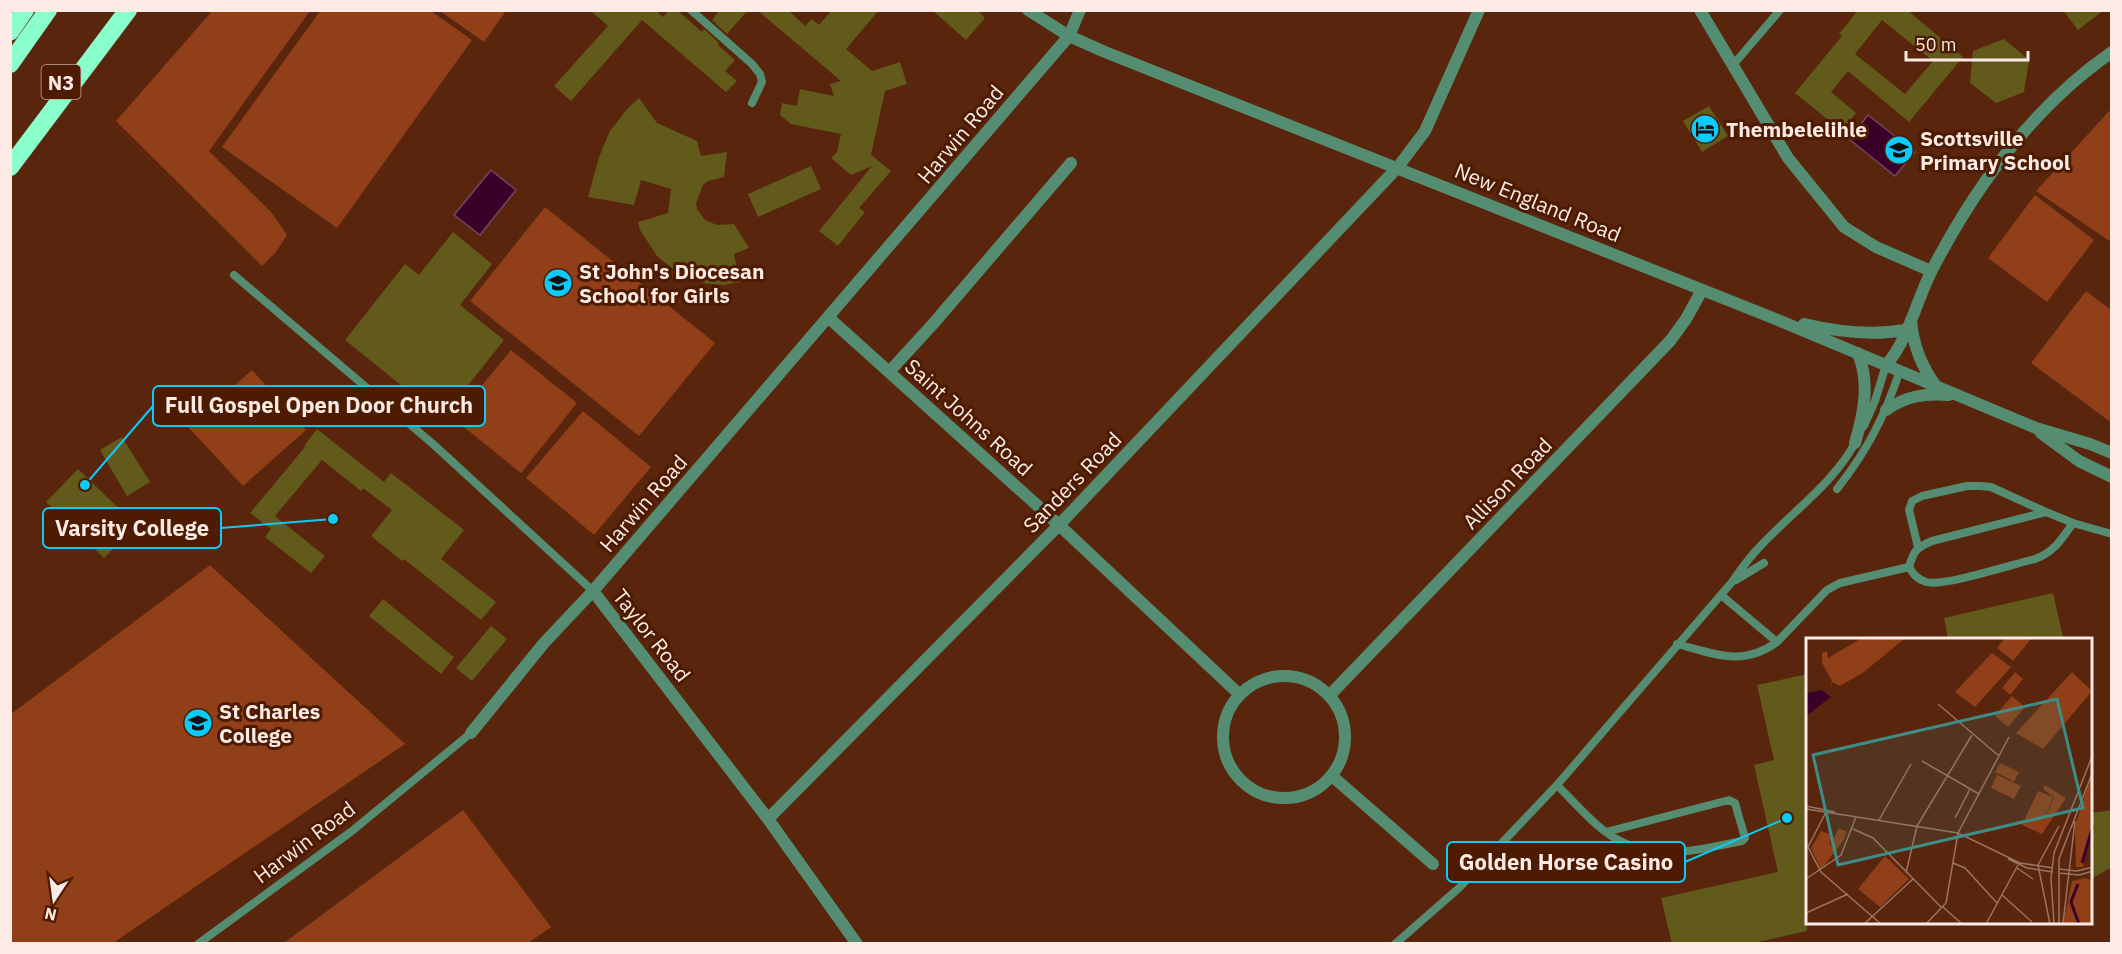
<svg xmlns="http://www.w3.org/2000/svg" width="2122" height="954" font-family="'IBM Plex Sans',sans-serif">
<rect width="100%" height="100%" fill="#59250d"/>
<path fill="#903f18" d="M213 10 310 11 209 151 271 212 287 235 276 252 262 266 116 121Z
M320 11H431L472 40 337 228 222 147Z
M440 11H506L484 42Z
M2111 109V242L2036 191Z
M2035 195 2094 240 2047 302 1988 258Z
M545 207 715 343 639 436 470 301Z
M2086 291 2111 310 2112 418 2109 421 2031 363Z
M511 350 577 403 521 473 454 419Z
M252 370 306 430 243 486 188 427Z
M583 411 651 467 594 535 526 478Z
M210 565 405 744 113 943H11V714Z
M463 810 551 927 528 943H284Z"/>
<path fill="#390129" stroke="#744761" stroke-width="1.5" d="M1868 115 1915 152 1895 176 1849 139Z
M491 170 516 190 480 235 454 215Z"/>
<path fill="#625a1a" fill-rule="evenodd" d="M590 10H655L663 17 669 10H677L702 32 704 29 719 43 718 45 735 60 725 71 737 81 726 92 642 20 571 101 554 86 608 26Z
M720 10H748L727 34 712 20Z
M757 10H788L805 26 812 19 819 25 832 10H879L846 49 872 71 900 62 907 84 885 91 871 155 891 171 859 208 865 212 838 246 819 231 872 166 851 175 831 158 837 152 841 134 791 124 780 115 782 103 797 106 800 89 834 96 830 84 841 81Z
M932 10H977L985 18 966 40Z
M1858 10H1907L1963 57 1909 122 1848 71 1831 92 1856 113 1842 131 1795 93 1842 36 1839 34ZM1882 20 1933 61 1905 94 1855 54Z
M2063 10H2104L2078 30Z
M2004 39 2029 60 2024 92 1996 103 1970 83 1973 51Z
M639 98 657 123 697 141 701 156 727 152 724 177 708 181 703 185 696 203 697 209 705 220 717 225 734 224 749 248 734 254 740 282 723 285 703 283 678 273 657 256 640 230 638 222 668 213 671 189 641 180 634 205 588 197 599 157 610 131 628 108Z
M1709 106 1728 136 1702 152 1683 121Z
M811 166 821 189 758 217 748 194Z
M453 232 492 264 460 305 504 340 442 418 345 340 405 264 419 275Z
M317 429 384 482 391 473 464 530 441 559 496 602 481 620 404 559 402 561 371 536 392 510 363 488 361 491 322 460 275 516 325 556 311 573 265 537 271 529 250 513 305 447 304 446Z
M122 437 150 482 127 496 100 450Z
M78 469 136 525 104 558 46 502Z
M2053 593 2063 637 2053 639H1948L1944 618Z
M383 599 454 657 441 674 369 616Z
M491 626 507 639 472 681 456 668Z
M1807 674V931L1749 944H1672L1661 898 1778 872 1754 765 1774 760 1757 685Z
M2112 810V867L2091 879V813Z"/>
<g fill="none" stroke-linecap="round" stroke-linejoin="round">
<path stroke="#548d72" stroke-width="8" d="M691 10 752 64 760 74 762 82 752 103
M1733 65 1780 10
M234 275 433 444 593 591
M1864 426 1875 401 1886 365
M1837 489C1867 451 1885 416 1900 370
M2073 523 2112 534
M1918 547 1909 510 1912 501 1922 496 1967 486H1980L1991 487 2046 512
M1736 580 1764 563
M1721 595 1777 642
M1677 644C1715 654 1743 667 1777 642L1827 590 1840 583 1909 567C1914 550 1916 548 1932 541L2046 512 2073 523C2062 539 2054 552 2035 559 2013 564 1944 587 1926 582 1917 579 1913 574 1909 567
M1557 785C1570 798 1583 813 1597 825 1642 865 1689 852 1742 841L1745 838 1735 803 1729 800 1606 832
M198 944 352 831 471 733
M1395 944 1459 888 1557 785 1732 582C1739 572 1746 562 1754 553 1786 516 1835 484 1857 439"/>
<path stroke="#548d72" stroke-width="12" d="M1700 10 1788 158 1844 227 1876 247 1931 271
M829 318 1059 525 1239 694
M889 372 933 324 1071 163
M593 591 768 819 857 944
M1223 737a61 61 0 1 1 122 0a61 61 0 1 1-122 0Z
M1330 695 1670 341 1686 319 1702 290
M471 733 544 643 593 591 1069 36 1080 10
M1332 776 1433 864
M768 819 1059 525 1398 167 1425 131 1479 10"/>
<path stroke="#548d72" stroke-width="12" d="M1028 10 1069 36 1105 52 1773 318 2036 428 2090 444 2112 453
M1911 320C1913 345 1921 366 1936 386
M1804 324C1838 332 1871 336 1905 330
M1886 365C1908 341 1917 299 1932 270 1975 187 2034 106 2112 52
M1886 410C1906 396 1925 393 1949 395
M2041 433 2079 461 2112 477
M1855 443C1864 413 1870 383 1858 353"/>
<path stroke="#8bffcb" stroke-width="18" d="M10 32 25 10
M10 64 48 10
M10 167 128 10"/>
</g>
<defs>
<g id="hotel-disc" transform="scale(1.5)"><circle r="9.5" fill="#0ccafa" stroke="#4d1a02"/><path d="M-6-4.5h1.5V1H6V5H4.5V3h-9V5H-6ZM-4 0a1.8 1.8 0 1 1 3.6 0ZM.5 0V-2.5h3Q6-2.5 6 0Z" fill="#111"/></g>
<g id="school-disc" transform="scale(1.5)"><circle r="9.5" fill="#0ccafa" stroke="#4d1a02"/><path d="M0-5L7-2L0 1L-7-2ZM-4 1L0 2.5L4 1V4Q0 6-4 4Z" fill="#111"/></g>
<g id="university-disc" transform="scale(1.5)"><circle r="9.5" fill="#0ccafa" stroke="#4d1a02"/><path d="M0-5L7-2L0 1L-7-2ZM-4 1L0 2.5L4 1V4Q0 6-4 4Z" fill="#111"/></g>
</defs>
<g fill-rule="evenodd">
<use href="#hotel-disc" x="1705" y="129"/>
<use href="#school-disc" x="1899" y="150"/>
<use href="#school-disc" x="558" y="283"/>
<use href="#university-disc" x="198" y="723"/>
</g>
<g text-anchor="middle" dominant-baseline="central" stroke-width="6" stroke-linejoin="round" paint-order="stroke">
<rect fill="#4d1a02" stroke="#c8aca0" stroke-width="1.5" x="41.5" y="65" width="39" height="34" rx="4.5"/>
<g font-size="20" font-weight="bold" fill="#fcebe4">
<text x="61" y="82">N3</text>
</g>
<g font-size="21" font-weight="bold" fill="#fcebe4" stroke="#4d1a02" text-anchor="start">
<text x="1726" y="129">Thembelelihle</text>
<text x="1920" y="138">Scottsville<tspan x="1920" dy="24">Primary School</tspan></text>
<text x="579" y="271">St John's Diocesan<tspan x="579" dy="24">School for Girls</tspan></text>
<text x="219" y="711">St Charles<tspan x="219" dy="24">College</tspan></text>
</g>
<g font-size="21" fill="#fcebe4" stroke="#4d1a02">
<text transform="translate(960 134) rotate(-50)">Harwin Road</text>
<text transform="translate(1538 202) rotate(22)">New England Road</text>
<text transform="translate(969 417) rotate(42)">Saint Johns Road</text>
<text transform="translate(1072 482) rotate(-46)">Sanders Road</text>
<text transform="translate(1507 483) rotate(-46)">Allison Road</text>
<text transform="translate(643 503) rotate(-49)">Harwin Road</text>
<text transform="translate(652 635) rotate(52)">Taylor Road</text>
<text transform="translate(304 842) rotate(-37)">Harwin Road</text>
</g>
</g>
<g transform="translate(1806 638)">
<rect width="286" height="286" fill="#59250d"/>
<path d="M54 1H98L58 34 34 48 27 44 24 49 26 43 16 25V15L21 13 22 20ZM198 1H225L207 23 191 10ZM186 15 205 29 169 69 149 54ZM209 34 217 41 204 57 196 50ZM266 34 286 53 237 111 210 95ZM206 58 219 69 202 89 189 78ZM194 125 213 134 208 144 199 139 203 130 199 139 189 134ZM286 135V189L277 229H270L269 188ZM191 137 215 148 208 161 185 150ZM239 147 260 160 236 196 216 187 232 153 247 159 236 187 248 159 237 151ZM33 190 41 194 37 203 15 232 5 210 15 193 26 197 23 209ZM79 218 103 241 74 269 52 251ZM280 240 286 243V286H257L266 243Z" fill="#903f18"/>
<path d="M15 52 25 59 0 78V55Z" fill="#390129"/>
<path fill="none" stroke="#390129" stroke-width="3" d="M276 225 287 188M272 246 265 264 273 286"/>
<path fill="none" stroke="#9a7463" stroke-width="1.5" d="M132 66 193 118M116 123 173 156M0 168 29 174M0 171 152 195 214 225 247 230M149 180 164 151M73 182 105 126M47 191 67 200 136 270M2 209 15 234 75 286M2 209 21 172M202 221 221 230 247 234M147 225 159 230 191 265M211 230 227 241M253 231 271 233 287 229M100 235 111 188 166 97M253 235 273 237 287 233M0 241 35 217 50 179M196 257 226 284M137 269 156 286M0 275 42 256M257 285 269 183M58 286 107 241M120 286 140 265 152 195 203 99M180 286 212 227M244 286 232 227 253 188M248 286 245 240 248 215 287 116M253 286V221L287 133"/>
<path fill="#3e8d86" fill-opacity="0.15" stroke="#3e8d86" stroke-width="3" d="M251 61 277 170 32 227 7 117Z"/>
<rect width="286" height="286" fill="none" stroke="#fcebe4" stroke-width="3"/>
</g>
<path fill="none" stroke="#0ccafa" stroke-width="2" d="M85 485L153 406M333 519L221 528M1787 818L1685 862"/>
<g fill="#0ccafa" stroke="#4d1a02" stroke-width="2">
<circle cx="85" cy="485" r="6"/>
<circle cx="333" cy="519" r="6"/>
<circle cx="1787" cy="818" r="6"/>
</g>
<g fill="#4d1a02" stroke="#0ccafa" stroke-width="2">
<rect x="153" y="386" width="332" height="40" rx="6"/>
<rect x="43" y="508" width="178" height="40" rx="6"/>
<rect x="1447" y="842" width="238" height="40" rx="6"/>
</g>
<g font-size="22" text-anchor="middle" font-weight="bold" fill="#fcebe4">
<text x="319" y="413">Full Gospel Open Door Church</text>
<text x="132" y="536">Varsity College</text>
<text x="1566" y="870">Golden Horse Casino</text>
</g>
<rect width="2122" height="954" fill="none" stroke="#fcebe4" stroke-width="24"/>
<g transform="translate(54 900) rotate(193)" stroke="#4d1a02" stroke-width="4.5" paint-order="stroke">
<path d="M0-4.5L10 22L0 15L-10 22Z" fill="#fcebe4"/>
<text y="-9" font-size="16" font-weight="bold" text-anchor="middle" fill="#fcebe4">N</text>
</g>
<path d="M1906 51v9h122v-9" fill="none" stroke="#fcebe4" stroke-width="3"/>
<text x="1915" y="51" font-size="18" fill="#fcebe4" stroke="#4d1a02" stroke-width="4.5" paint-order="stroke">50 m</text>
</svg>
